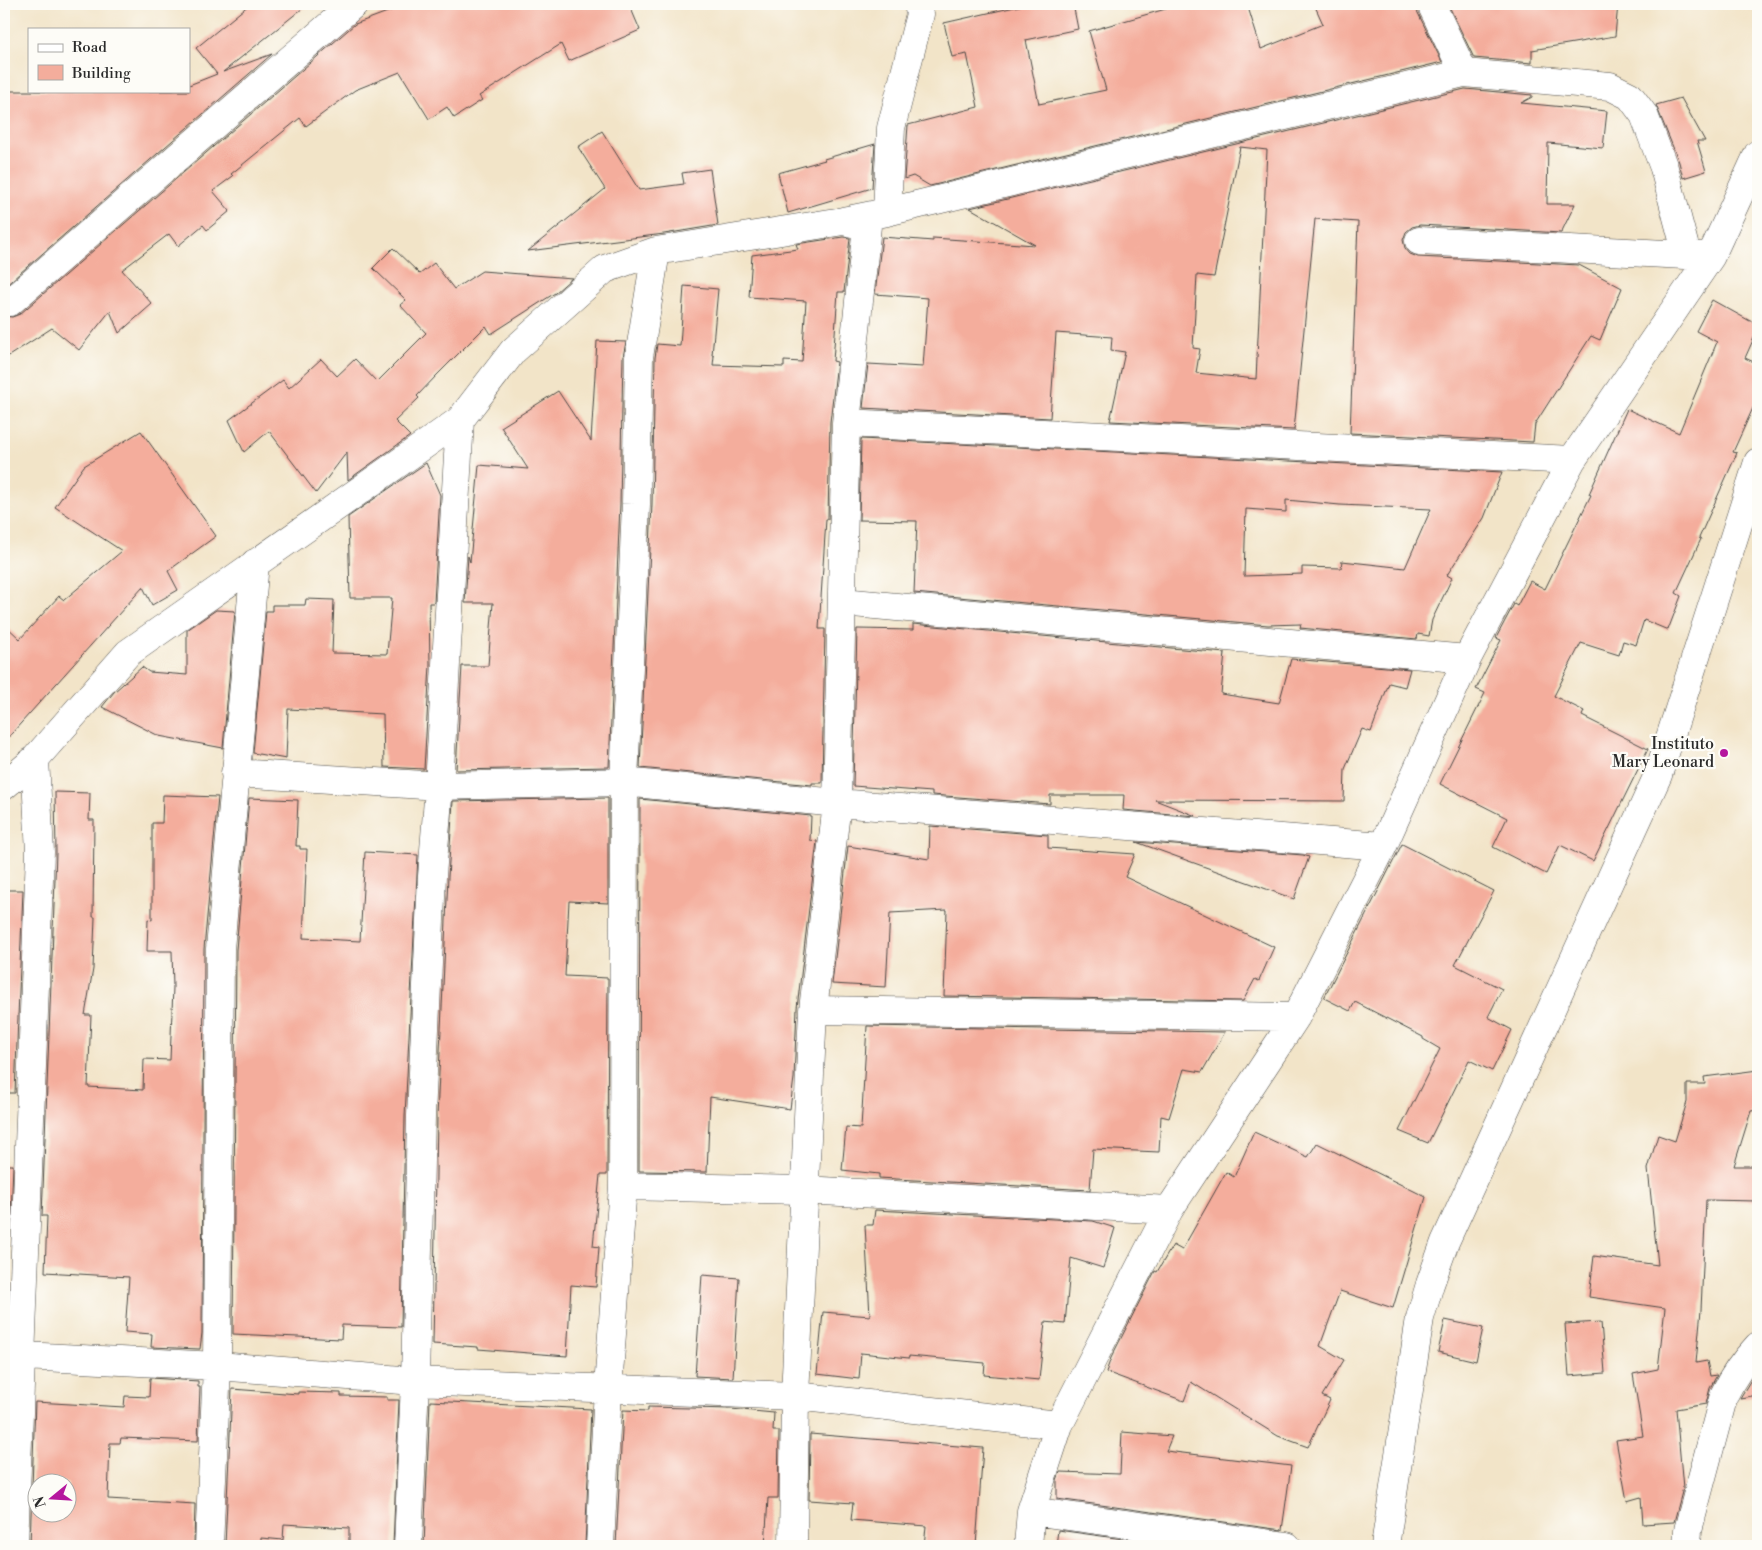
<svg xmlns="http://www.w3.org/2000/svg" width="1762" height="1550" font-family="'Libre Bodoni',serif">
<rect width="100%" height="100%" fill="#fdfcf7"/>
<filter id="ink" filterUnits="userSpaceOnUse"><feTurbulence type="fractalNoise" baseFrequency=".02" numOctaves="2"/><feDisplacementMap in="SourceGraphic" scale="10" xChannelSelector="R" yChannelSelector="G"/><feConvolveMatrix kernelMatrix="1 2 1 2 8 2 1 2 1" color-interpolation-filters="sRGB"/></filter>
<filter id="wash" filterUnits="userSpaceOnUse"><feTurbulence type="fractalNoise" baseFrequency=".0096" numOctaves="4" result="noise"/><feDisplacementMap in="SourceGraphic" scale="20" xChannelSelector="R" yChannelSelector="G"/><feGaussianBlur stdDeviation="1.12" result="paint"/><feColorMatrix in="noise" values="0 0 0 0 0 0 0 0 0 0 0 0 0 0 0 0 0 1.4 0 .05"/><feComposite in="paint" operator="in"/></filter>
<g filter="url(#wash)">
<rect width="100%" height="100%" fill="#f2e4c8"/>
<g id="blocks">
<path fill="#f4ad9c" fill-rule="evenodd" d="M250 4H308L223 72 272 54 4 287V91H189V85L217 74 196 48Z
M409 4H629L640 30 569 61 561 44 479 96 482 100 454 118 447 107 429 119 400 72 355 90 306 126 300 118 231 174 233 176 213 191 230 211 207 230 203 225 178 246 169 234 122 270 152 304 119 333 110 311 79 350 52 328 4 359V316L12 317 20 314 355 24Z
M1028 4H1073L1078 29 1026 40 1039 104 1106 90 1089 31 1183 4H1247L1261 49 1323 24 1314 4H1416L1417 11 1442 62 930 186 913 176 904 179 908 125 978 107 967 54 952 57 944 23Z
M1448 4H1618L1615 36 1532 50V63L1474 58Z
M1465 89 1532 95V97L1521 103 1607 111 1603 148 1548 143 1547 204H1575L1561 233 1420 225 1412 227 1406 232 1403 240 1405 248 1410 254 1418 257 1579 265 1622 288 1600 340 1591 336 1535 424 1533 442 1350 433 1358 222 1315 219 1294 430 1110 421 1125 352 1111 350 1112 337 1056 333 1050 418 863 408 868 364 923 367 928 298 875 294 882 237 933 241V238L1035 245 970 208ZM1240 147 1267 150 1256 379 1196 373 1200 349 1193 348 1197 275 1214 277Z
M1681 98 1705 141H1697L1706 171 1683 178 1679 162 1656 105Z
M602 131 639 190 684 184 682 173 710 169 718 225 664 234 528 251 605 189 578 147Z
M875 144 872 188 788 213 778 173 825 160 824 159Z
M843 237 850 238 844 292H838L833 361 837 362 830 422 828 519H826L819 629H825L822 783H812V785L640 768 652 504 655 358 657 344 680 346 684 286 718 289 712 355 714 356 713 365 784 367V361L802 362 806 301 749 297 752 255 798 249 796 244Z
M393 248 420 274 434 263 454 289 482 271 572 278 555 293 491 334 486 326 437 375 417 396 419 398 395 421 410 436 348 480 347 452 316 493 269 431 244 452 229 420 283 380 289 388 321 359 337 376 355 359 377 382 426 333 400 305 406 300 373 268Z
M1712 300 1750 321 1758 322V329L1745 358 1758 364V397L1733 452 1737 453 1699 538 1701 539 1676 593 1681 596 1668 630 1644 620 1636 645 1623 641 1619 655 1581 643 1554 696 1584 711 1582 716 1648 749 1593 861 1560 845 1546 874 1493 847 1507 818 1440 784 1485 693 1476 689 1501 640 1496 638 1514 604 1517 606 1530 581 1545 589 1591 495 1589 494 1627 409 1679 433 1717 342 1696 331Z
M597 341 626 342 623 357 620 504 609 767 456 770 462 666H488L493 603H465L468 556 470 562 479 465 528 469 501 427 558 391 591 441Z
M141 431 216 536 168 571 178 590 152 605 143 587 4 742V624L20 639 59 596 64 600 122 551 55 507 84 466Z
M861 439 1502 472 1484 518 1447 575 1452 578 1432 620 1429 636 1418 634 1417 639 1300 628 1301 624 1268 625 914 593 917 521 859 520ZM1286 500 1340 505 1431 509 1405 568 1342 561 1341 568 1302 567V574L1244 576 1246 509 1286 512Z
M426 463 440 495 434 603H429L430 665 424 769 384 767 383 714 288 709 286 759 253 753 266 611H272V605H305L306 599 334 600 332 653 387 654 392 598H350L348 517Z
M216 610 235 611 223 748 159 736 102 707 114 692 142 667 149 672 187 675V630Z
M913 624 1225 653 1221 694 1279 703 1291 659 1410 669 1405 687 1389 683 1371 732 1362 729 1345 769 1344 801 1155 800 1196 816 1123 810 1124 795H1050V804L932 795V792L853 786 857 629 913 630Z
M55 792 90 793 89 820H94L93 917H95L93 969 85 1015H91L88 1087 143 1090 144 1059 170 1060 173 987 172 951H147L148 919 152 920V823H162L163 795 218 797 204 949 202 1333 200 1349 151 1347 152 1334 125 1332 129 1277 45 1272 47 1216H42L56 853Z
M249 798 298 800 296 846H300V849H307L303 938 360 941 365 852 418 855 405 1116 401 1327 342 1325 341 1339 233 1334 236 950Z
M608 798V903L569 901 565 976 608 978 607 1175H600L593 1246 599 1247 596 1287 571 1285 567 1356 478 1349V1347L433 1344 437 1117 448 877 453 801Z
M640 799 811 816 810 840 817 841 797 1008 794 1078 790 1109 710 1097 707 1172 639 1171Z
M930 826 1048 835V848L1135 854 1125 877 1274 947 1259 981 1255 979 1243 1001 944 996 947 910 890 913 886 987 832 984 848 846 929 859Z
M1136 842 1303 855 1309 857 1294 899Z
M1402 844 1494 891 1455 965 1502 989 1488 1017 1512 1030 1492 1071 1469 1060 1428 1143 1399 1131 1440 1049 1423 1039V1037L1355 1002 1350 1011 1324 998Z
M4 890H23L15 1093H4Z
M867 1026 1225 1032 1202 1072 1184 1069 1169 1118 1161 1116 1159 1152 1093 1149 1090 1190 879 1178V1174L842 1170 846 1127 861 1128Z
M1758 1070V1110L1751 1111 1734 1166H1758V1201L1706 1200 1701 1310 1696 1363 1707 1361 1710 1376 1717 1375 1710 1388 1706 1404 1676 1409 1683 1488 1674 1522 1643 1524 1641 1497 1627 1501 1616 1440 1643 1436 1633 1374 1658 1369 1665 1308 1589 1297 1594 1256 1658 1265 1648 1169 1658 1135 1675 1141 1687 1102V1084H1705L1704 1077Z
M1254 1132 1308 1157 1317 1143 1426 1197 1393 1308 1340 1291 1320 1346 1344 1360 1322 1396 1330 1400 1308 1447 1278 1436 1191 1382 1184 1401 1106 1372 1111 1358 1155 1271 1157 1272 1173 1245 1182 1250 1226 1172 1234 1177Z
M4 1165H13L11 1216H4Z
M875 1210 1093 1221 1115 1228 1103 1268 1071 1258 1065 1324 1045 1322 1039 1380 984 1375 985 1363 909 1356V1358L861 1353 859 1379 817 1374 823 1312 870 1316 865 1225H873Z
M702 1275 739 1278 733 1378 695 1376Z
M1445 1320 1483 1328 1476 1361 1438 1352Z
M1601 1322 1605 1373 1569 1376 1565 1324Z
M1758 1371V1395L1740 1398 1752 1378Z
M150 1378 198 1381V1387H200L198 1441 121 1438 120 1443H110L108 1499 195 1504 194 1546H30L35 1402 124 1407 125 1396 149 1397ZM38 1482H68V1512H38Z
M232 1389 298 1394V1392L341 1393V1396L387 1397V1400H399L393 1546H349V1528L284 1524 283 1540 261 1538V1546H225Z
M430 1401 591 1409 585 1546H424Z
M648 1407 731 1409 774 1413 773 1431H779L778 1498H768L765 1546H616L623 1410 648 1411Z
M1122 1432 1172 1436 1166 1451 1291 1466 1282 1530 1057 1499V1480L1060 1472 1120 1474Z
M810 1434 983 1448 976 1546H924L926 1526 851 1520 853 1503 809 1500Z
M1058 1530 1173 1546H1056Z"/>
</g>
</g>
<g filter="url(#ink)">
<use href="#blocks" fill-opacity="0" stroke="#494743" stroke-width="1"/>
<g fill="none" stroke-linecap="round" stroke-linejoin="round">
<g stroke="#494743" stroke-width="29">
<path id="street" d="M1431 4 1464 73
M887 212 891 128 920 14 918 4
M1419 241 1704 256
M10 302 354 4
M846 423 1572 460
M842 602 1467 659
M235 773 439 786 624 782 837 803 1383 846
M4 786 35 759 128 653 460 420 513 351 605 269 656 251 843 221 887 212 1464 73 1610 86 1630 96 1644 115 1664 168 1687 255
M813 1010 1296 1017
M623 1186 804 1190 1169 1210
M4 1355 217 1366 415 1381 795 1396 1059 1425
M1031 1511 1287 1546
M14 1546 40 852 35 759
M209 1546 217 1366 220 949 255 563
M408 1546 415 1381 421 1116 432 876 439 786 460 420
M600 1546 608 1388 623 1186 624 782 636 504 639 357 656 251
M793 1546 795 1396 813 1010 837 803 846 423 867 226 843 221
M1028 1546 1031 1511 1059 1425 1169 1210 1296 1017 1383 846 1467 659 1572 460 1711 256 1758 154
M1687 1546 1688 1530 1724 1395C1733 1376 1744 1361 1758 1346"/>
</g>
<g stroke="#494743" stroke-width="29">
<path id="secondary" d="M1385 1546 1420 1318 1430 1284 1445 1242 1658 775 1758 462"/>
</g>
<use href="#street" stroke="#fff" stroke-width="28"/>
<use href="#secondary" stroke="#fff" stroke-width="28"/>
</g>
</g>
<circle fill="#b5179e" stroke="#fdfcf7" stroke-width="2" cx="1724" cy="753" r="5"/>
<g text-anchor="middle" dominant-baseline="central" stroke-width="4.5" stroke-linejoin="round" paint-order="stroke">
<g font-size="16" fill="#2b2b2b" stroke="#fdfcf7" text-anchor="end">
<text x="1714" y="744">Instituto<tspan x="1714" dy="18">Mary Leonard</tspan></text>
</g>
</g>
<rect width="1762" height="1550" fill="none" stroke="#fdfcf7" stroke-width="20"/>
<rect x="28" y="28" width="162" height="65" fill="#fdfcf7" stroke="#a9a8a5"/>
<rect x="38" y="44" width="25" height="8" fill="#ffffff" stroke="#a9a8a5"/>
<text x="72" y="52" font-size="15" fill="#2b2b2b">Road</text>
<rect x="38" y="65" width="25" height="15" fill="#f4ad9c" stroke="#a9a8a5"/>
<text x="72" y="78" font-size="15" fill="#2b2b2b">Building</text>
<g transform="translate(52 1498) rotate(252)"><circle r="24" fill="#fdfcf7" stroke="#a9a8a5"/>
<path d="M0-4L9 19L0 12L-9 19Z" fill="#b5179e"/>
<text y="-8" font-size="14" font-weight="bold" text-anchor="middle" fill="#2b2b2b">N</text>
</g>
</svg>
